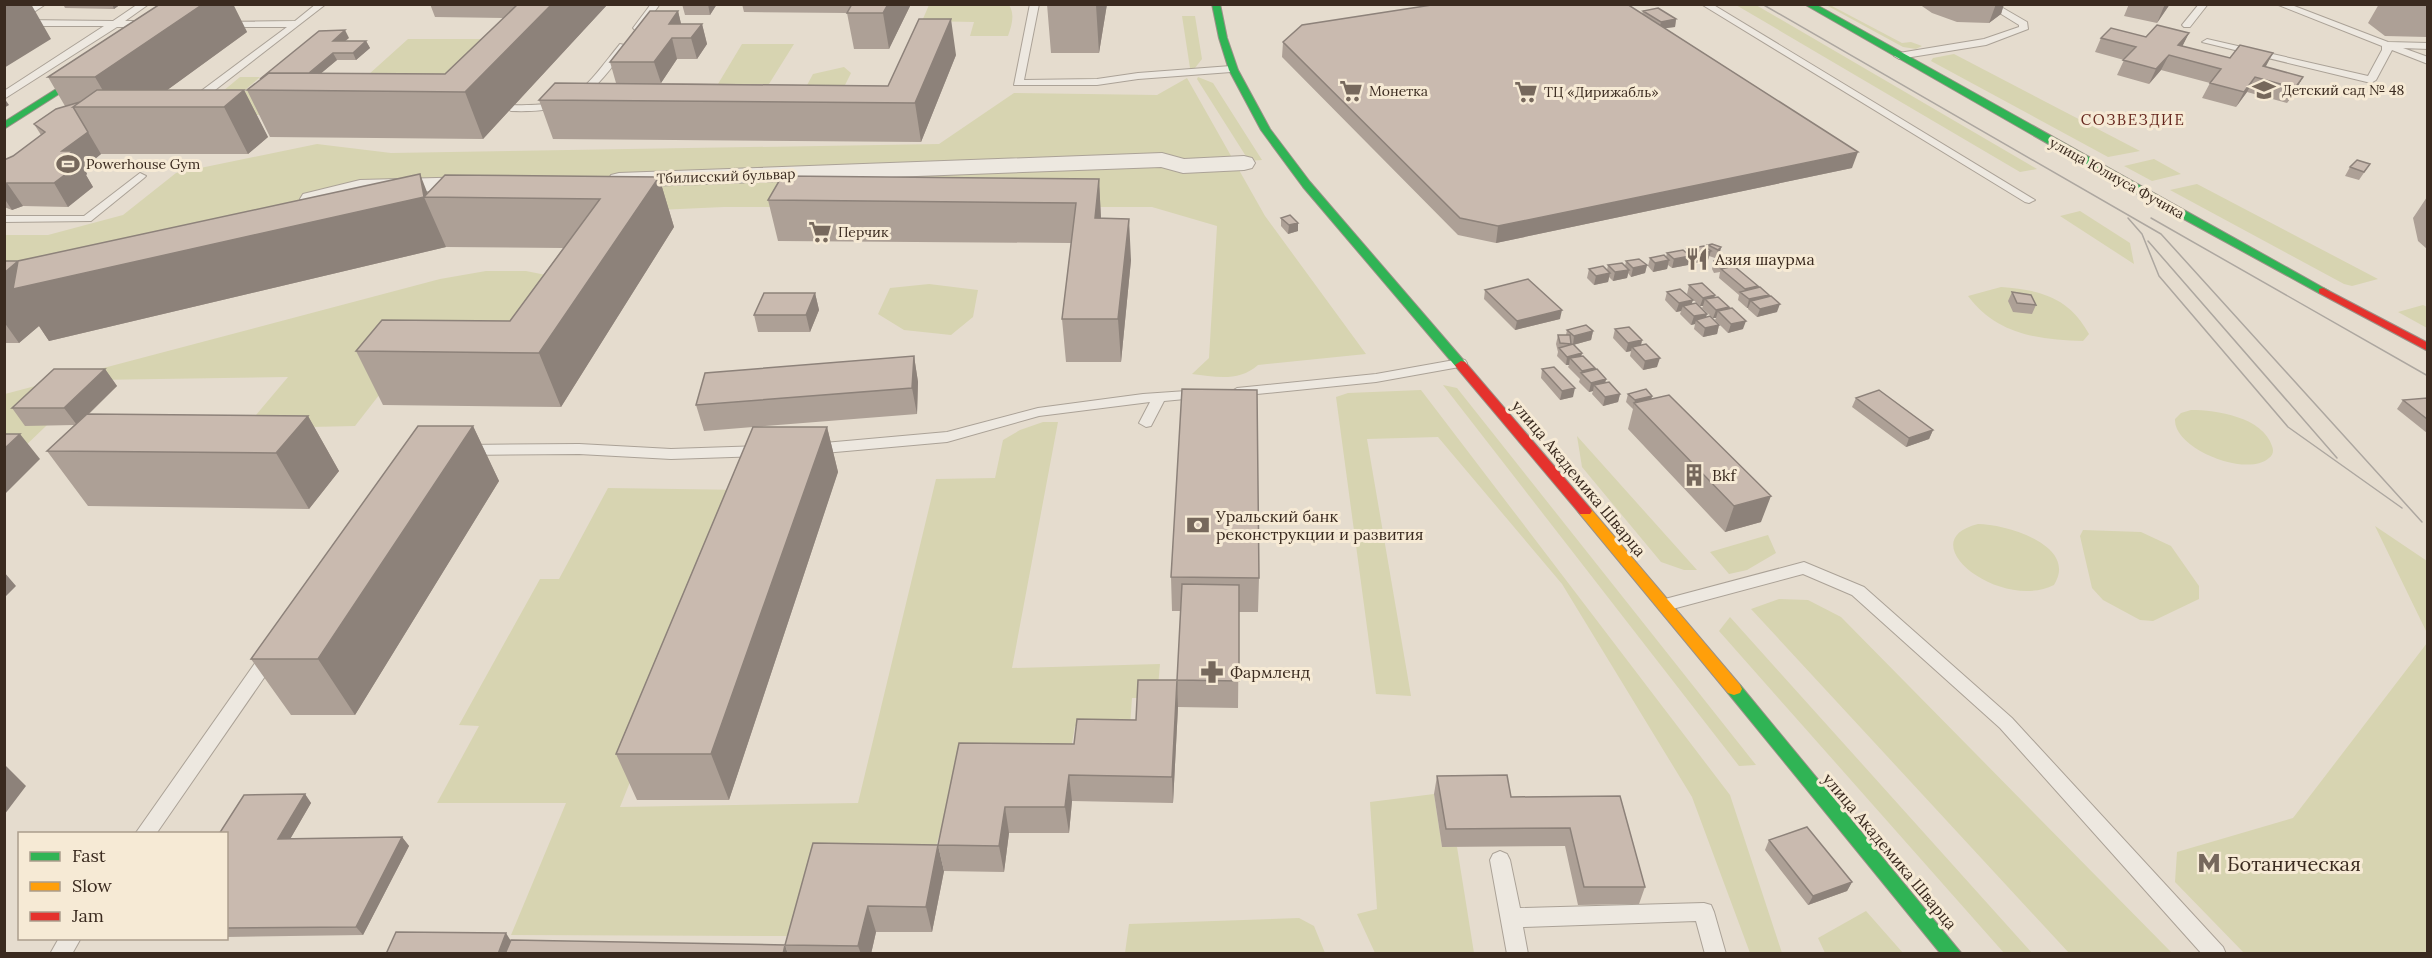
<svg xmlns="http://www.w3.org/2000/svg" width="2432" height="958" font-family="Lora,serif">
<rect width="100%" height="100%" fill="#e5dcce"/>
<path fill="#d7d4b1" d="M929 5H1009C1015 14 1012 25 1008 36H970L974 22 922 21Z
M1736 5H1756L2037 169 2020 172Z
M1826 5H1830L1902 43 1911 42 1922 46 1916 49 1903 47Z
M1182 16H1195L1202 59 1195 68H1190Z
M408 39H527L476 93H348Z
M742 44H794L769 84H718Z
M1954 54 2140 151 2108 157 1931 61 1933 58Z
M844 67 851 73 844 87H806L813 74Z
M240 77H260L244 91H288L260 115H194Z
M1198 77 1213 83 1262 160 1249 161 1197 79Z
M1187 78 1265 216 1366 354 1258 365C1239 382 1216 377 1192 374L1209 358 1217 226 1152 207H724L460 219 5 304V235H48L123 215 176 173 317 144 391 153 939 144 1014 93 1157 95Z
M2154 159 2181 174 2152 181 2124 166Z
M2197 184 2378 279 2352 286 2344 284 2170 190Z
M2080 211 2130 243 2134 264 2060 216Z
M486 271H526L546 275 518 322 404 363 355 426 122 431 137 417 256 415 288 377 94 380 21 450H5V394L440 279Z
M929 284 978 290 973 317 951 335 904 330 878 314 890 288Z
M2001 287C2040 290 2069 297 2089 334L2083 341C2038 340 1996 334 1968 296Z
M2423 305 2427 307V328L2398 312Z
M1443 385 1457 388 1756 765 1739 766Z
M1421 390 1730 795 1782 953H1750L1692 797 1562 584 1438 437 1367 439 1411 696 1376 694 1336 397 1348 393Z
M2191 410C2216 410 2263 417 2272 446 2274 451 2273 455 2269 458 2248 478 2173 449 2175 419L2181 413Z
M1043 422H1058L1012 668 1160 664 1157 698H1132L1130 726H1075L1069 760 962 761 932 859 792 936 511 935 566 803H437L479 726 459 725 540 579H559L608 488 747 490 620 807 858 803 936 479 995 478 1003 440 1020 430Z
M1577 436 1697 570H1684L1661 562 1582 467Z
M1978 524C2005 524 2079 545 2054 585 2000 612 1909 541 1978 524Z
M2375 526 2427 561V633Z
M2083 530 2141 532 2171 546 2199 586V599L2153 621 2140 620 2103 600 2092 588 2080 536Z
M1768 535 1776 553 1747 570 1729 574 1710 552Z
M1779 599 1808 600 1841 617 2172 953H2069L1751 609Z
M1730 617 2032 953H2004L1719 631Z
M2427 643V953H2244L2175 882 2177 852 2293 818Z
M1434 794 1442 847H1457L1474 953H1375L1357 914 1377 909 1370 802Z
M1866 911 1903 953H1825L1818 938Z
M1299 918 1314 926 1325 953H1125L1129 924Z"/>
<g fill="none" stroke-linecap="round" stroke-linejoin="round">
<g stroke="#aba297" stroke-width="2">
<path id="lane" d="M35 4H46L22 20 113 21 138 4H149L125 21H149L154 24 149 27H117L4 99V91L104 26H4V20H12Z
M316 4H326L197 104H189V100L287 27H224L219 24 221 22 295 21Z
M651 4H660L641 30H635L633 28Z
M1030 4H1039L1024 80 1097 79 1138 73 1231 66 1236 69 1231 72 1138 79 1097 85H1014Z
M1701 4H1712L2035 200 2029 203 2025 202Z
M1985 4H1996L2027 22 2028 29 1986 45 1899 59 1894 56 1899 53 1984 39 2019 27V25Z
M2199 4H2208L2190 27H2184L2182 25Z
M2276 4H2289L2388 42 2428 43V49L2403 48 2428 57V64L2392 50 2376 80 2371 83 2202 42 2207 39 2368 76 2382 50V46Z
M620 44 628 46C590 97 577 113 511 111L506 108 511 105C577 107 581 92 620 44Z
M140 173 146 176 144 178 91 221 4 222V216H84Z
M1460 359 1465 360 1467 363 1465 366 1376 382 1237 396 1230 392 1237 388 1376 374Z
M1201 390 1206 391 1208 394 1206 397 1164 401 1151 426 1146 427 1139 423 1150 402 1039 416 947 442 813 454 806 449 813 444 947 432 1038 408 1143 394Z
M579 444 671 449 762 446 769 451 762 456 671 459 579 454 465 455 458 450 465 445Z
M1804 562 1864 587 2012 718 2223 947 2226 954H2202L2000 728 1852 595 1803 574 1665 611 1659 609 1657 605 1659 601 1665 599Z
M271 647 277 649 280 654 277 659 156 834H135L265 649Z
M1500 851 1507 854 1510 860 1520 908 1704 903 1711 905 1714 912 1726 954H1705L1696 921 1523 927 1528 954H1507L1490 860 1493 854Z
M59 938H81L72 954H50Z"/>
</g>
<g stroke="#aba297" stroke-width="2">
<path id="street" d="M1162 153 1184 159 1244 156 1252 158 1255 163 1252 168 1244 170 1183 173 1161 167 619 187 611 185 608 180 611 175 619 173Z
M475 177 483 179 486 184 483 189 360 194 311 206 303 204 300 199 303 194 360 180Z"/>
</g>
<g stroke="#9a9187" stroke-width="2">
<path id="fast" d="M1212 4H1220L1227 38 1238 70 1270 129 1310 182 1465 362 1467 365 1465 368H1457L1303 187 1261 130 1229 70 1219 38Z
M1804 4H1815L2329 291 2327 293H2319L2094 170Z
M91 67 98 69 4 129V122Z
M1734 683 1740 685 1962 954H1941L1728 693 1726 689 1728 685Z"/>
</g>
<g stroke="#9a9187" stroke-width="2">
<path id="slow" d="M1585 506 1590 508 1740 685 1742 689 1740 693 1734 695 1728 693 1580 514 1578 511 1580 508Z"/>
</g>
<g stroke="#9a9187" stroke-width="2">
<path id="jam" d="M2323 288 2428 343V351L2319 293V289Z
M1461 361 1465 362 1590 508 1592 511 1590 514H1580L1457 368 1455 365Z"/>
</g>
<use href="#lane" fill="#ede8e0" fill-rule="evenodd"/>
<use href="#street" fill="#ede8e0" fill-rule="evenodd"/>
<use href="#fast" fill="#30b455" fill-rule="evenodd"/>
<use href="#slow" fill="#ff9f0a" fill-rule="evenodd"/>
<use href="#jam" fill="#e5322d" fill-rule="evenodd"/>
<path stroke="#ada7a0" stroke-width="1.5" d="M1762 4 2161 234 2422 522
M2128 218 2142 234 2159 276 2288 427 2402 508
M2151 218 2428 376
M2148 241 2337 458"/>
</g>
<path fill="#ada096" d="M63 4H121L114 9 65 8Z
M160 4H233L247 32 167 90H244L268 137 248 154H101L84 168 87 174 86 175 93 187 68 207 23 206 12 210 4 207V160L13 156 41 135 34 124 65 106 48 77Z
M430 4 607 5 483 139 270 137 247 90 349 38 345 41H366L370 48 356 60H337L321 73 445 74 504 18 435 17Z
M682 4H717L710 15H685Z
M742 4H911L889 49H854L847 13 744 12Z
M1047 4H1107L1099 53H1051Z
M1919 4H2004L2001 14 1989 23 1957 22 1932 13Z
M2129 4H2170L2157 23 2124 16Z
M2379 4H2427V37L2385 36 2368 23Z
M678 11 681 24H702L707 44 697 59H677L661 83 888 86 956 55 921 142 553 139 539 100 616 83 610 62Z
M1643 11 1676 19 1675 27 1664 28 1852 168 1496 243 1458 235 1282 57 1283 42 1642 14Z
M2189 33 2182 46 2303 77 2295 91 2287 103 2247 92 2236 107 2202 98 2210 83 2161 70 2149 84 2117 75 2124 60 2095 52 2101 38 2146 37Z
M2370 164 2359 180 2345 176 2350 167Z
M659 177 674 227 561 407 383 405 356 351 510 321 563 248 446 247 49 341 39 326 19 343H4V261H18L428 193Z
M1099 179 1101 219 1131 260 1121 362H1066L1062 319 1071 243 778 241 768 200Z
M2427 197V249L2418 241 2413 218Z
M1281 218 1298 223V231L1288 234 1281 226Z
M1708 245 1721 247 1719 256 1715 258 1709 256 1708 260 1692 264 1689 261 1688 265 1672 268 1668 265 1667 269 1653 272 1648 266 1650 258 1666 257 1667 253H1686L1687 249H1707Z
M1626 261 1647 265 1645 273 1631 277 1628 273 1627 278 1613 281 1609 277 1608 282 1594 285 1587 278 1589 269 1607 270 1608 265 1625 266Z
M1714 261 1727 263 1726 268 1769 295V297L1777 312 1757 317 1748 309V308H1747L1738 300 1739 295 1719 278 1720 272 1714 273 1712 269Z
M1689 285 1715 297 1729 309 1743 329 1728 333 1715 320 1716 318H1713L1702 308 1703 306H1700L1687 294Z
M1485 290 1560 319 1515 330 1484 299Z
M1667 292 1692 304 1706 318 1719 325 1717 334 1703 337 1694 329 1695 324 1691 325 1680 314 1681 311 1676 312 1665 300Z
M2012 292 2036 305 2032 314 2013 312 2008 301Z
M815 293 819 310 810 332H758L754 315Z
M1615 329 1642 340 1641 345 1657 367 1643 370 1630 356 1631 351 1626 352 1613 338Z
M1567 330 1593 331 1591 340 1573 345 1582 353 1581 356 1595 368V370L1606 379 1605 383 1620 394 1618 402 1603 406 1592 394 1593 391 1589 392 1579 382 1580 379 1568 367 1569 365H1566L1557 356 1558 352 1556 344 1558 335H1566Z
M914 356 918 382 917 414 754 427H827L838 472 729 800H637L616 754 753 427 704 431 696 405Z
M105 369 117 386 89 414 308 416 339 471 309 509 88 506 47 451 74 425 25 426 12 408Z
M1542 369 1573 397 1560 400 1541 378Z
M1628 394 1652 396 1651 399 1761 522 1725 532 1628 429 1633 409 1626 402Z
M1856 398 1933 430 1929 439 1906 447 1852 407Z
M2427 398V433L2397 409 2403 400Z
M473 426 499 481 355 715H291L251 659Z
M1171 577 1259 578 1258 612H1239L1238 708 1178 707 1173 803 1072 801 1069 833H1009L1004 872 944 871 938 845 1074 744 1136 720 1177 680 1181 611H1172Z
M1437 776 1511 797 1620 796 1645 887 1639 904 1578 905 1565 846 1442 847 1434 794Z
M305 794 311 803 290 839 402 837 409 846 363 935 226 937V834Z
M1769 840 1852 882 1847 891 1808 905 1765 850Z
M813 843 944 871 932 932H876L871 954H788L785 945Z"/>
<path fill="#8d827a" d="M4 4H31L51 39 4 68Z
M112 4H121L114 9Z
M203 4H233L247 32 144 107 109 101 95 77Z
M552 4 607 5 483 139 465 92Z
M708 4H717L710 15Z
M888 4H911L889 49 883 13Z
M1107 4 1099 53 1096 5Z
M1996 4H2004L2001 14 1989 23Z
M2165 4H2170L2157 23Z
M678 11 683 32 669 24Z
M951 19 956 55 921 142 915 103Z
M1676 19 1675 27 1659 29 1661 22Z
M702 24 707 44 697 59 691 38Z
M345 30 349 38 336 48 333 41Z
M2189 33 2182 47 2178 45Z
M672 38 677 59 661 83 654 62Z
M366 41 370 48 356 60 353 53Z
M333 53 337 60 306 86 303 79Z
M2273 53 2265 68 2263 66Z
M2169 55 2161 70 2149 84 2156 69Z
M2255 77 2247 92 2236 107 2244 92Z
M2303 77 2295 91 2287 103 2295 88Z
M244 90 268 137 248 154 224 107Z
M4 98 9 105 4 108Z
M88 132 101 154 84 168 87 174 86 175 93 187 68 207 54 183 56 164 62 151Z
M1858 152 1852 168 1496 243 1498 226Z
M420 174 429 197H424Z
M659 177 674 227 561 407 539 353Z
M1099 179 1101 219 1095 218Z
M7 183 23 206 12 210 4 198V184Z
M424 197 446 247 49 341 39 326 19 343 4 322V273L18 261Z
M1129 219 1131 260 1121 362 1118 319Z
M1298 223V231L1288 234 1289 225Z
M1721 247 1719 256 1715 258 1718 250Z
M1711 251 1708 260 1692 264 1694 255Z
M1690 256 1688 265 1672 268 1674 259Z
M1669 260 1667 269 1653 272 1655 263Z
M1647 265 1645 273 1631 277 1633 268Z
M1629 270 1627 278 1613 281 1615 272Z
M1610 273 1608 282 1594 285 1596 276Z
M1758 286 1756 294 1744 295 1745 289Z
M815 293 819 310 810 332 806 315Z
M1715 295 1713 303 1705 299 1703 306H1700L1703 298Z
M1769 295 1766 303 1751 301 1748 308H1747L1749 299Z
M1693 300 1690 309 1683 306 1681 311 1676 312 1679 303Z
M1780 304 1777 312 1757 317 1760 309Z
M1729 307 1727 316 1718 311 1716 318H1713L1716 310Z
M1562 310 1560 319 1515 330 1517 321Z
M1707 314 1705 322 1696 320 1695 324 1691 325 1694 316Z
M1746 321 1743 329 1728 333 1731 324Z
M1719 325 1717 334 1703 337 1705 328Z
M1593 331 1591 340 1573 345 1574 336Z
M1642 340 1640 349 1632 347 1631 351 1626 352 1628 343Z
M1582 353 1580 362 1570 358 1569 365H1566L1567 357Z
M914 356 918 382 917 414 912 388Z
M1660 358 1657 367 1643 370 1645 361Z
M1595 368 1593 377 1581 373 1582 371Z
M105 369 117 386 77 425 64 408Z
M1606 379 1604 388 1594 385 1593 391 1589 392 1591 383Z
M1575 388 1573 397 1560 400 1562 391Z
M1620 394 1618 402 1603 406 1605 397Z
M1652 396 1650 405 1634 403 1633 409 1635 400Z
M308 416 339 471 309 509 276 453Z
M473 426 499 481 355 715 318 659Z
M827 427 838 472 729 800 711 754Z
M1933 430 1929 439 1906 447 1909 438Z
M20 434 40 459 4 495V449Z
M1771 496 1761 522 1725 532 1734 506Z
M4 572 16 586 4 598Z
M1177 680 1178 707 1173 803 1172 777Z
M4 764 26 786 4 815Z
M1069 775 1072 801 1069 833 1065 807Z
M305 794 311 803 285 848 278 839Z
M1005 807 1009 833 1004 872 999 846Z
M402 837 409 846 363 935 356 927Z
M938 845 944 871 932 932 926 907Z
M1852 882 1847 891 1808 905 1813 896Z
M868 906 876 932 871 954H861L858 946Z
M506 933 519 954H498Z
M785 945 788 954H783Z"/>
<path fill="#c9baaf" stroke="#8d827a" stroke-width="1.5" d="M160 4H203L95 77H48Z
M518 4H552L465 92 247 90 269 73 445 74Z
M852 4H888L883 13H847Z
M1097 4 1096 5H1047V4Z
M1438 4H1627L1858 152 1498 226 1460 218 1283 42 1302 25Z
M1658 8 1676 19 1661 22 1643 11Z
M650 11H678L669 24H702L691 38H672L654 62H610Z
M919 19H951L915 103 539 100 555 83 888 86Z
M2157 25 2189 33 2178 45 2230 58 2240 45 2273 53 2263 66 2303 77 2295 88 2255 77 2244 92 2210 83 2221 69 2169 55 2156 69 2123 60 2136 47 2101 38 2111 28 2146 37Z
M345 30 333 41H366L353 53H333L309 73H269L260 79 319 31Z
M97 90H244L224 107H73Z
M80 102 73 107 88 132 62 151H73L56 164H79L54 183H7L4 184V160L13 156 45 132 34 124 56 109Z
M2357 160 2370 164 2364 172 2350 167Z
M420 174 424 197 445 175 659 177 539 353 356 351 382 320 510 321 600 199 424 197 13 289 18 261Z
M782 176 1099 179 1095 218 1129 219 1118 319H1062L1076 203 768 200Z
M1290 215 1298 223 1289 225 1281 218Z
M1712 244 1721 247 1718 250 1708 245Z
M1704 246 1711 251 1694 255 1687 249Z
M1683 250 1690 256 1674 259 1667 253Z
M1664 255 1669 260 1655 263 1650 258Z
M1639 259 1647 265 1633 268 1626 261Z
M1718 259 1727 263 1717 264 1714 261Z
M4 261H18L4 273Z
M1622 263 1629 270 1615 272 1608 265Z
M1603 266 1610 273 1596 276 1589 269Z
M1734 266 1758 286 1745 289 1721 269Z
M1528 279 1562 310 1517 321 1485 290Z
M1702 283 1715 295 1703 298 1689 285Z
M1760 287 1769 295 1749 299 1740 292Z
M1680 289 1693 300 1679 303 1667 292Z
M2012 292 2031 295 2036 305 2017 303Z
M764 293H815L806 315H754Z
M1771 296 1780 304 1760 309 1751 301Z
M1718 297 1729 307 1716 310 1705 299Z
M1696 303 1707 314 1694 316 1683 306Z
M1732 308 1746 321 1731 324 1718 311Z
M1710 316 1719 325 1705 328 1696 320Z
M1586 325 1593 331 1574 336 1567 330Z
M1629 327 1642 340 1628 343 1615 329Z
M1558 335H1570L1571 344 1560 343Z
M1573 344 1582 353 1567 357 1559 348Z
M1646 344 1660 358 1645 361 1632 347Z
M914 356 912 388 696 405 705 373Z
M1583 356 1595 368 1582 371 1570 358Z
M1554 367 1575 388 1562 391 1542 369Z
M54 369H105L64 408H12Z
M1597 369 1606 379 1591 383 1581 373Z
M1609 382 1620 394 1605 397 1594 385Z
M1182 389 1257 390 1259 578 1171 577Z
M1646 389 1652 396 1635 400 1628 394Z
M1879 390 1933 430 1909 438 1856 398Z
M1669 395 1771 496 1734 506 1634 403Z
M2427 398V419L2403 400Z
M87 414 308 416 276 453 47 451Z
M418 426H473L318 659H251Z
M753 427H827L711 754H616Z
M4 434H20L4 449Z
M1182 584 1239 585V681L1177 680Z
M1138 680H1177L1172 777 1069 775 1065 807H1005L999 846 938 845 959 743 1074 744 1077 719 1136 720Z
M1507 775 1511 797 1620 796 1645 887H1584L1570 828 1446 829 1437 776Z
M305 794 278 839 402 837 356 927 226 928V834H219L244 795Z
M1807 827 1852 882 1813 896 1769 840Z
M813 843 938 845 926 907 868 906 858 946 785 945Z
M396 932 506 933 498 954H386Z
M511 940 785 945 783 954H505Z"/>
<defs>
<g id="school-bare" transform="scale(1.8)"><path d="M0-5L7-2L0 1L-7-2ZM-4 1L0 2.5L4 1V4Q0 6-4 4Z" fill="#76685c" stroke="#f6ead5" stroke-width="2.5" paint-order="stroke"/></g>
<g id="supermarket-bare" transform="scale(1.8)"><path d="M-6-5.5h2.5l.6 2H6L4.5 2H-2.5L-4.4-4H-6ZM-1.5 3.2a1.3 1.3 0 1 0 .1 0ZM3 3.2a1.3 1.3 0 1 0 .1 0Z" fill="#76685c" stroke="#f6ead5" stroke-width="2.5" paint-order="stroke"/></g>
<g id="stadium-bare" transform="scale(1.8)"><path d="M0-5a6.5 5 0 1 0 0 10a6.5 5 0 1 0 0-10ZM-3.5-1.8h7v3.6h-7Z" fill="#76685c" stroke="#f6ead5" stroke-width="2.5" paint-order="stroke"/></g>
<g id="restaurant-bare" transform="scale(1.8)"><path d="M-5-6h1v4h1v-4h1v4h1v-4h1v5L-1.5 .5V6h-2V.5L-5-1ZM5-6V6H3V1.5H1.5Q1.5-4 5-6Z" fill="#76685c" stroke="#f6ead5" stroke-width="2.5" paint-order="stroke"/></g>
<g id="building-bare" transform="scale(1.8)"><path d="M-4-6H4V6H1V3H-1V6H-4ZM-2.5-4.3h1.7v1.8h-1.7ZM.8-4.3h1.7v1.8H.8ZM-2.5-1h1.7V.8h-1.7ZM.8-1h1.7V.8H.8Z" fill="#76685c" stroke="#f6ead5" stroke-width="2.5" paint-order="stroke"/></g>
<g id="bank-bare" transform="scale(1.8)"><path d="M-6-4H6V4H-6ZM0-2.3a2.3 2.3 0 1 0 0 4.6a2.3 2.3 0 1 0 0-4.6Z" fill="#76685c" stroke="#f6ead5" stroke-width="2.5" paint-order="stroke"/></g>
<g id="pharmacy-bare" transform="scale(1.8)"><path d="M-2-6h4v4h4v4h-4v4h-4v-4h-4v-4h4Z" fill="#76685c" stroke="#f6ead5" stroke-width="2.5" paint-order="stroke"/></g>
<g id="metro-bare" transform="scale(1.8)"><path d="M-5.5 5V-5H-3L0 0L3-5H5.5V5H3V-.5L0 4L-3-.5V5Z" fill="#76685c" stroke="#f6ead5" stroke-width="2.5" paint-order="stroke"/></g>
</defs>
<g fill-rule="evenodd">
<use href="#school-bare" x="2264" y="90"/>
<use href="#supermarket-bare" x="1351" y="91"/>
<use href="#supermarket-bare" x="1526" y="92"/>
<use href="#stadium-bare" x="68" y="164"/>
<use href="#supermarket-bare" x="820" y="232"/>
<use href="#restaurant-bare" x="1697" y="259"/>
<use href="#building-bare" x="1694" y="475"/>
<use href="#bank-bare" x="1198" y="525"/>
<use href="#pharmacy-bare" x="1212" y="672"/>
<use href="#metro-bare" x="2209" y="863"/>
</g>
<g text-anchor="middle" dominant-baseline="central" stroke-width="6" stroke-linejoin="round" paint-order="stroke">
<g font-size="14" fill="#3a2a1f" stroke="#f6ead5" text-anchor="start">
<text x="2282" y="90">Детский сад № 48</text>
<text x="1369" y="91">Монетка</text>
<text x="1544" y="92">ТЦ «Дирижабль»</text>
<text x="86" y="164">Powerhouse Gym</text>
<text x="838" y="232">Перчик</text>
</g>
<g font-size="14" fill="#3a2a1f" stroke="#f6ead5">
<text transform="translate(726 176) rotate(-2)">Тбилисский бульвар</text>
<text transform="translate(2117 178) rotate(29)">улица Юлиуса Фучика</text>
</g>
<g font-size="15" letter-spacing="1.5" fill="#66271e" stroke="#f6ead5">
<text x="2133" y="119">СОЗВЕЗДИЕ</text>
</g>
<g font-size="16" fill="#3a2a1f" stroke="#f6ead5" text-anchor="start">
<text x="1715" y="259">Азия шаурма</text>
<text x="1712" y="475">Bkf</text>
<text x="1216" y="516">Уральский банк<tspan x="1216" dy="18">реконструкции и развития</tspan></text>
<text x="1230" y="672">Фармленд</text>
</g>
<g font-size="16" fill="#3a2a1f" stroke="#f6ead5">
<text transform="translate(1579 478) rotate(50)">улица Академика Шварца</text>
<text transform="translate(1890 851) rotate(50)">улица Академика Шварца</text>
</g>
<g font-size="20" fill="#3a2a1f" stroke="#f6ead5" text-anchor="start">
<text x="2227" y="863">Ботаническая</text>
</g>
</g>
<rect width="2432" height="958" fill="none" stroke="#3a2a1f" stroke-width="12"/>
<rect x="18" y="832" width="210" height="108" fill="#f6ead5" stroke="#ab9d8c" stroke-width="1.5"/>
<rect x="30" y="852" width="30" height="9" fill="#30b455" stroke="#ab9d8c" stroke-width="1.5"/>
<text x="72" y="862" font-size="18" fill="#3a2a1f">Fast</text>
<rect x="30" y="882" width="30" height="9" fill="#ff9f0a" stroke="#ab9d8c" stroke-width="1.5"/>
<text x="72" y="892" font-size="18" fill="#3a2a1f">Slow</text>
<rect x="30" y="912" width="30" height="9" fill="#e5322d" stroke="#ab9d8c" stroke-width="1.5"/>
<text x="72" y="922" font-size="18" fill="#3a2a1f">Jam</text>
</svg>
